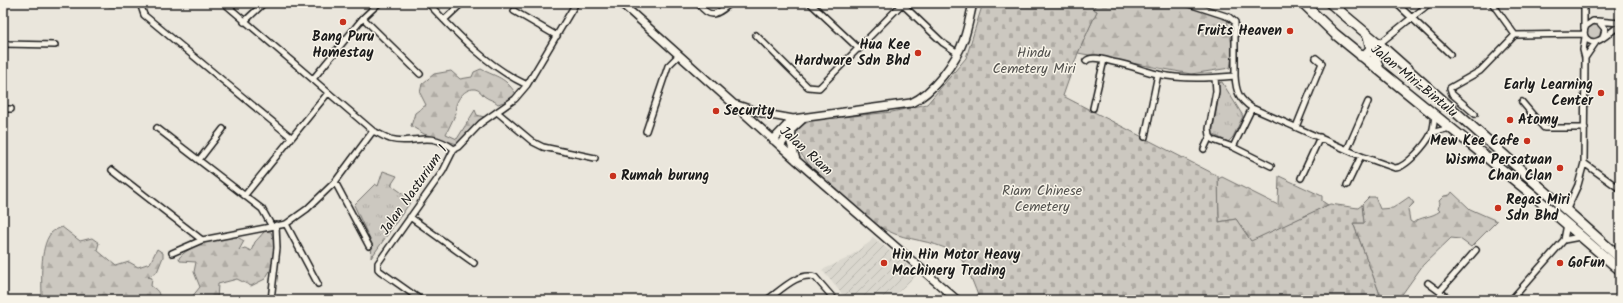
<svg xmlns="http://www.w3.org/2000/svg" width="1623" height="303" font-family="Kalam,sans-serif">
<defs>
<pattern id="industrial-furrows" width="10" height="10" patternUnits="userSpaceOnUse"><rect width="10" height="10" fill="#dad7ce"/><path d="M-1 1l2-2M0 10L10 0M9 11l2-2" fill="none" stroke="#bab8b0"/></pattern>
<pattern id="forest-firs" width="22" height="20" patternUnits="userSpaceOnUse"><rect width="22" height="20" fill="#ccc8c0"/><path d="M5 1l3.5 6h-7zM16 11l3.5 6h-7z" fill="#afaba4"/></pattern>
<pattern id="cemetery-stones" width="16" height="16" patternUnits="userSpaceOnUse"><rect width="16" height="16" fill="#ccc8c0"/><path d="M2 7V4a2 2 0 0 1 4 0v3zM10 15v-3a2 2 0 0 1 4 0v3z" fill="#afaba4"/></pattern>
<pattern id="park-tufts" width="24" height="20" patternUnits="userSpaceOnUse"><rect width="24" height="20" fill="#ccc8c0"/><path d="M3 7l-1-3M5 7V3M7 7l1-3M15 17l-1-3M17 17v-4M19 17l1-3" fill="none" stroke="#afaba4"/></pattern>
</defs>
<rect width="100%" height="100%" fill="#eae6dc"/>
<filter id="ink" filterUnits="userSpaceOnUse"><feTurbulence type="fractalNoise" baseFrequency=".025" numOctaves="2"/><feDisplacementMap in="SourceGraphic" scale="8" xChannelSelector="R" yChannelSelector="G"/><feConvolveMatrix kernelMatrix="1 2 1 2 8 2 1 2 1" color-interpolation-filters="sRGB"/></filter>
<g filter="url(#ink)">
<path fill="url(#industrial-furrows)" d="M873 237 918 274 889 300H847L822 270 846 259 870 242Z"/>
<path fill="#ccc8c0" stroke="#74726e" d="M1585 32a9 9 0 1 1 18 0a9 9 0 1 1-18 0Z"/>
<path fill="url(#forest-firs)" stroke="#74726e" d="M1097 3H1178L1227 19 1233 50 1230 68 1191 74 1078 53 1097 11 1092 9Z
M481 69C498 78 504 76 516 94L512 99 498 104C494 100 489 100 484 96 481 93 480 90 475 89 463 88 453 104 456 113L446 134 457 139 475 110 477 115 484 117 460 144H457L424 134 411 126 415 113 426 105 420 93 422 84 434 74 451 71 460 79 472 77 474 72Z
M1279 176 1322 196V201L1328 205 1251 242 1236 219 1219 222 1218 179 1222 177 1278 205Z
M1452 192 1470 209 1497 221 1471 247 1460 239 1451 238 1423 265 1398 300H1382L1353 223H1364L1362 204 1369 197H1375L1380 209 1393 208 1409 197 1414 203 1408 209 1410 221 1413 223C1421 216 1431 218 1440 211L1438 209 1440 203 1439 201 1444 196 1450 195Z
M62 227 80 241 92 238 99 243 97 250 116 266 129 262 138 267 150 263 157 249 163 253V257L157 272 148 277 152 278 151 286C157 290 160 292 159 300H42C42 281 39 248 51 233 54 230 58 229 62 227Z
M265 231 271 232 276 248 271 269 265 279 251 286 237 279 218 284 217 300H192L191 298 200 287 194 272 196 262 180 261 179 258C187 247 219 234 233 236 236 236 241 239 244 241L239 250 245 248 251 251 255 242Z"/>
<path fill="url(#cemetery-stones)" stroke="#74726e" d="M983 3H1097L1093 9 1097 11 1078 53 1063 96 1218 176 1219 222 1236 219 1251 241 1330 204 1358 208 1362 205 1364 223H1353L1382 300H980C975 289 967 263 958 256 939 241 917 242 895 234 856 218 816 179 794 143L796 133 801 125 813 120 892 112 927 104 966 58Z"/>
<path fill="url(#park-tufts)" stroke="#74726e" d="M1222 82 1243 116 1233 137 1228 142 1212 134 1219 95V83Z
M383 171 397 176 391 185 412 200 371 258 372 244 354 205 375 184 378 186Z"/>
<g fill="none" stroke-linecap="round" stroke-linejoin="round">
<g stroke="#1c1c1c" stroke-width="8">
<path id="street" d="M111 3H115
M143 3 141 6 144 15 291 137
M224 3 373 131C378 133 384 137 390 139 415 146 426 129 454 149
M428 3C457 34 488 67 527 85
M698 3C711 21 717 14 731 3
M810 3 859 49
M901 3 943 43 958 53
M1186 3 1229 17 1235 22V76
M1396 3 1450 54
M1492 3 1515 35
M1584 3V28
M514 11 557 36
M363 18 420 74
M444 20 462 3
M1597 21 1620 23
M244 22 264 3
M756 35 808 87 819 88 902 4
M1603 37 1605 29 1599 22 1593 21 1586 26C1584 30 1583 34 1586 38 1596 50 1610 30 1620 26
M3 44 55 45
M1379 44 1430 3
M1585 58 1596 42
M1086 61C1092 54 1110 62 1118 63 1132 66 1144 71 1157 74 1182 80 1211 78 1235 76 1236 92 1239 99 1252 108L1361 156 1395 168C1406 168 1426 144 1431 134 1434 129 1434 121 1435 115
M1215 78 1216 91 1209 129 1210 136 1213 140 1233 147 1271 166
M313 79 363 18 379 3
M1522 102 1544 128H1585
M1093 108 1104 60
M3 109H11
M497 112 533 142 543 147 595 158
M1475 114 1452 94 1450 88 1480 71 1515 35 1584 34
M1296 127 1322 63 1316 58
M157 128 262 209 271 225
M646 131 668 66 679 55
M1431 133 1450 128
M1145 137 1158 74
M1233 147 1252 108
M1204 149 1210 136
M1347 150 1368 102
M199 160 223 129
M1584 163 1620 189
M112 170 202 240 286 224 307 209 335 182
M1301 178 1320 137
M1347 185 1361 156
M245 195 328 93
M1566 211 1578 185 1584 163 1585 58 1583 50 1585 37
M410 217 474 263
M286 224 318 284
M1564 240 1580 237
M1564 240 1567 224
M369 246 335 182 373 131
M172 253 202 240
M1428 283 1451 300
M1440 291 1476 250
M271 300 277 248 276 225
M421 300 380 271 378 269V263L443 171 454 149 458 147 481 123 515 99 527 85 576 3
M767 300C780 291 799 271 815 277L835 300
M1511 300 1564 240"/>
</g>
<g stroke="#1c1c1c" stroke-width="10">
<path id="secondary" d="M621 3 796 160 957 300
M737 105 765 114 793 119
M792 129 791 143 796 160
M773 140 793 119 911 103C933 93 956 62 964 39 968 28 970 15 973 3
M780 146 792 129 804 118"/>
</g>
<g stroke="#1c1c1c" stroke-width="12">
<path id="highway" d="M1303 3 1335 34 1533 195 1620 270
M1330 3 1379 44 1620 258
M1361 56 1366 54 1371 49 1368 36
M1379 70 1375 57 1386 50"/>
</g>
<use href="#street" stroke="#f7f3e8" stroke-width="5"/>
<use href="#secondary" stroke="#f7f3e8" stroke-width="7"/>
<use href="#highway" stroke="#f7f3e8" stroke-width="9"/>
</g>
</g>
<g fill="#c8321e" stroke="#f7f3e8" stroke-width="1.5">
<circle cx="343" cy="22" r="4"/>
<circle cx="1290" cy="31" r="4"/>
<circle cx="918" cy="53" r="4"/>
<circle cx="1601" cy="93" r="4"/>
<circle cx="716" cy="111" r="4"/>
<circle cx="1510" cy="120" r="4"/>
<circle cx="1527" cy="141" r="4"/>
<circle cx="1560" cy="168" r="4"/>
<circle cx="613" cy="176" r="4"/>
<circle cx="1498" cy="208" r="4"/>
<circle cx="884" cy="263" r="4"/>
<circle cx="1560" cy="263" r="4"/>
</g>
<g text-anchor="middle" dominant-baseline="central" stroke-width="3" stroke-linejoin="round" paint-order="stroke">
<g font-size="14" font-weight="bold" fill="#1c1c1c" stroke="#f7f3e8" text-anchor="start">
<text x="1282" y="31" text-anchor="end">Fruits Heaven</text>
<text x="343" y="37" text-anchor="middle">Bang Puru<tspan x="343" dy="16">Homestay</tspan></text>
<text x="910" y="45" text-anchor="end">Hua Kee<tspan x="910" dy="16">Hardware Sdn Bhd</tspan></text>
<text x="1593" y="85" text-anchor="end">Early Learning<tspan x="1593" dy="16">Center</tspan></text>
<text x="724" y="111">Security</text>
<text x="1518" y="120">Atomy</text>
<text x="1519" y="141" text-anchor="end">Mew Kee Cafe</text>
<text x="1552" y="160" text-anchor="end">Wisma Persatuan<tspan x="1552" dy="16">Chan Clan</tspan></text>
<text x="621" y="176">Rumah burung</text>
<text x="1506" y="200">Regas Miri<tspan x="1506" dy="16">Sdn Bhd</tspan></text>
<text x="892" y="255">Hin Hin Motor Heavy<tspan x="892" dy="16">Machinery Trading</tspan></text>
<text x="1568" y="263">GoFun</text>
</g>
<g font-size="14" fill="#51504d" stroke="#f7f3e8">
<text x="1034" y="53">Hindu<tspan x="1034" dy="16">Cemetery Miri</tspan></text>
<text x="1042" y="191">Riam Chinese<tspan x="1042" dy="16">Cemetery</tspan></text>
</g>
<g font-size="14" fill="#1c1c1c" stroke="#f7f3e8">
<text transform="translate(1414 81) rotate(39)">Jalan Miri-Bintulu</text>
<text transform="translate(806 151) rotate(42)">Jalan Riam</text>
<text transform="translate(414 190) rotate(-55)">Jalan Nasturium 1</text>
</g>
</g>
<rect width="1623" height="303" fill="none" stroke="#f7f3e8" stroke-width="16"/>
<rect x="8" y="8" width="1607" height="287" fill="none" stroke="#1c1c1c" stroke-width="1.5" filter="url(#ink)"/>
</svg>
